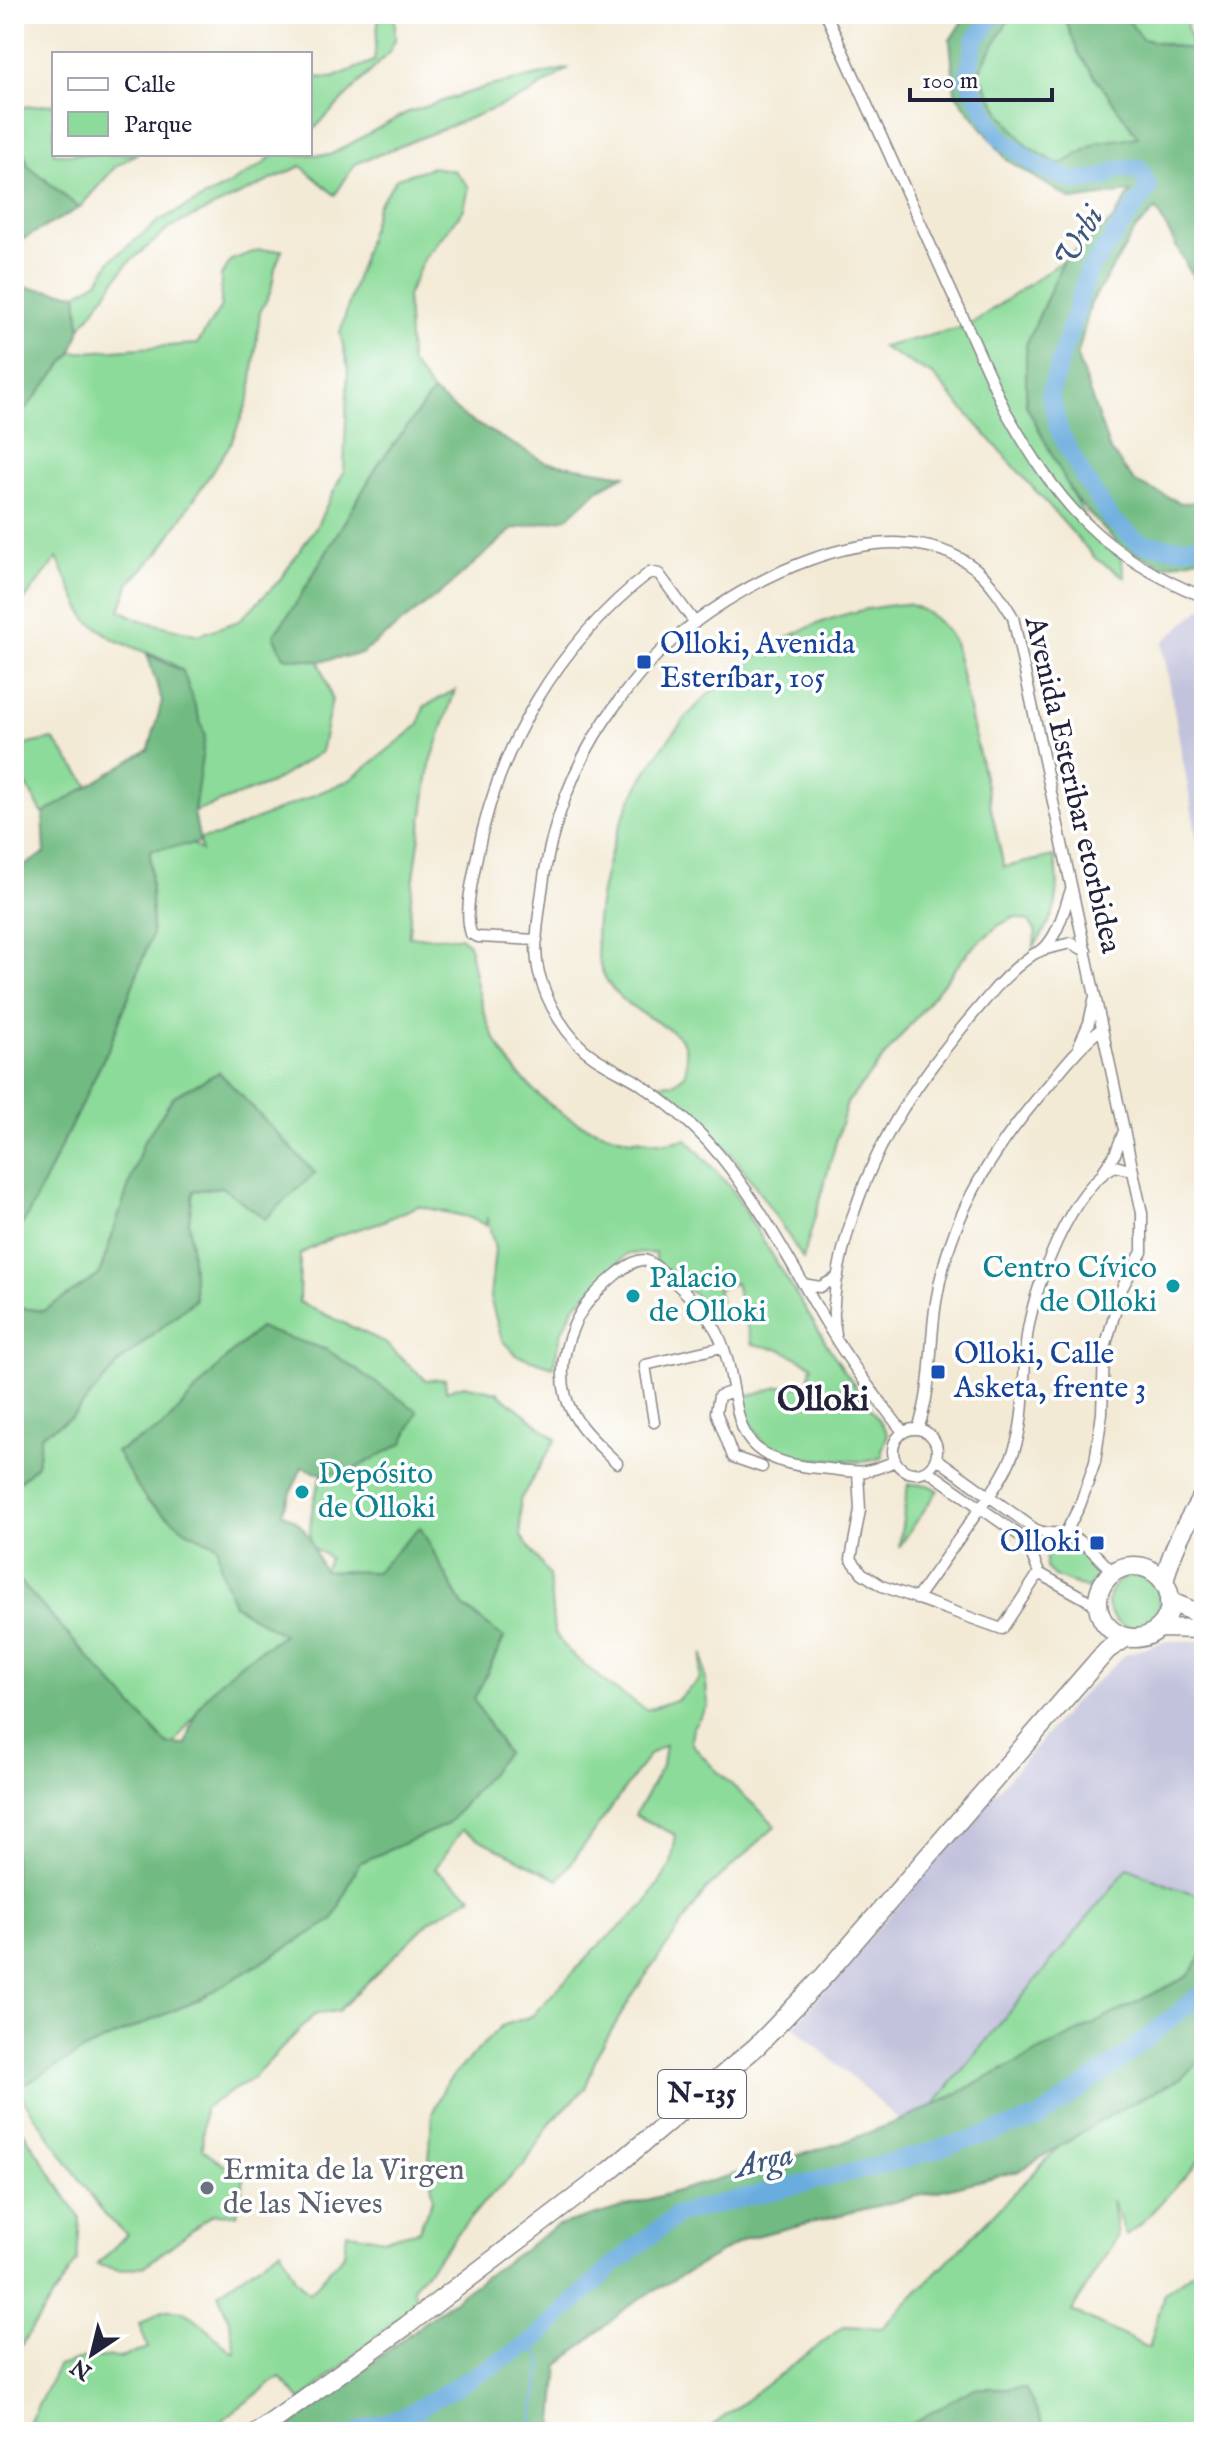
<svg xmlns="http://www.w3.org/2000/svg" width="1218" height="2446" font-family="'IM FELL English',serif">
<rect width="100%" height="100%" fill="#fff"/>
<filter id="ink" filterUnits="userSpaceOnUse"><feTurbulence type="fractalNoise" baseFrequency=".0125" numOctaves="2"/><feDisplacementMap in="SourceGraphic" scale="16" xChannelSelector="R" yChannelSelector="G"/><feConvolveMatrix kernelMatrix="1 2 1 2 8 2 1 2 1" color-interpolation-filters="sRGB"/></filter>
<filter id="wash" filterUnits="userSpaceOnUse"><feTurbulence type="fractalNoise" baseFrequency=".006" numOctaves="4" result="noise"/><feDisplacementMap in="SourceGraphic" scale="32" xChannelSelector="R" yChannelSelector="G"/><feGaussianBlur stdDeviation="1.8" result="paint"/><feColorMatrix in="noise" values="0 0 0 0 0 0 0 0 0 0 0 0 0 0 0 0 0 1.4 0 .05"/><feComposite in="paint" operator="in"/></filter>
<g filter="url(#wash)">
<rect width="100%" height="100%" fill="#f3ead5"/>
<path fill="#c2c2dc" d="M1204 606V878L1162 643Z
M1166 1641H1204V1896L1175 1888 912 2131 793 2026 1076 1700 1125 1655Z"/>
<path fill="#8cdb9a" stroke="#577e6a" stroke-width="2" d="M379 14H395V40L388 54 310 133V77L332 78 374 61Z
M1012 14H1063L1079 54 1138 137 1099 142 1060 165 1027 146 1001 113 978 72Z
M1124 14H1186L1187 27 1193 50 1204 49V67L1193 50 1142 39Z
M569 68 528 95 355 164 335 195 301 166 171 227 127 264 80 329 77 294 98 281 112 259 160 220 223 188 263 164 274 154 330 155 406 113 486 87Z
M54 104V154H136L115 167 79 208 28 165 14 120V108Z
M432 167 455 171 469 187 464 209 424 259 407 296 410 362 433 392 378 465 295 605 274 635 285 657 319 661 332 699 321 752 271 783 194 812 183 671 170 662 115 640 86 619 57 558 14 613V544L21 534 14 532V421L72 353 197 344 221 307V276L231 260 259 250H282L275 268 271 291 260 312 250 396 231 443 159 552 130 582 120 610 140 620 198 635 239 621 279 581 317 525 344 471 348 367 340 333 378 205 397 178Z
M1064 260 1026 345 1069 489 1093 532 1119 552 1125 577 1096 559 934 376 882 347 968 326Z
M907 604C930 611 942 622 954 642L1004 867 1054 856C1063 892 1056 918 1034 946L1036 932 1029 921 1015 917 999 925 970 950 847 1103 803 1259C762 1194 722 1129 658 1084L674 1083 686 1073C686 1061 688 1047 680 1038 675 1032 666 1028 660 1024 634 1008 606 994 599 961 592 932 600 894 607 865 642 730 764 612 907 604Z
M455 690 430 765 411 898 409 937H460L469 944C475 975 480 1010 495 1039 514 1076 552 1114 593 1129 606 1134 620 1137 634 1141V1139L666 1143 687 1139 731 1188 831 1351 883 1426 888 1434 882 1450 883 1457C865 1465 852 1460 834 1460 775 1459 762 1455 740 1398L778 1387 808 1385 812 1365 782 1350 752 1344 735 1283 717 1289 720 1300 713 1311 655 1260V1253L627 1254 575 1305 562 1331 553 1367 516 1355 502 1340 490 1298 495 1249 487 1216 486 1225 468 1217 418 1206 381 1222 333 1237 300 1254 299 1302 384 1342 426 1380 445 1379 446 1391 464 1385 497 1392 556 1439 520 1500 521 1536 549 1575 554 1632 569 1652 610 1686 647 1710 678 1699 699 1680 703 1653 708 1705 693 1727 691 1742C715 1774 748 1797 776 1826L706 1890 635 1991 597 2055 585 2089 550 2123 525 2164 483 2203 413 2287 418 2302 301 2401 280 2377 206 2432H20L26 2429 58 2366 89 2357 119 2358 148 2348 139 2324C147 2320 159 2311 167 2310 197 2306 212 2341 235 2353L230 2322 218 2293 281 2249 295 2279 309 2293 344 2254 347 2232 383 2239 419 2230 433 2197 429 2163 432 2114 446 2083 501 2026 532 2016 597 1947 644 1906 671 1865 676 1835 635 1815 662 1766 665 1745 649 1755 559 1880 462 1830 435 1869 472 1896 430 1921 338 2011 315 2014 253 2078 204 2108 202 2149 244 2178 237 2215 213 2214 145 2266 120 2270 97 2265 127 2234 105 2215 16 2089 90 2047 200 1999 333 1920 359 1863 448 1824 473 1700 504 1638 463 1606 420 1528 376 1572 324 1571 329 1558 311 1546C303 1496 345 1422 366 1377L327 1350 308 1345 228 1356 162 1428 116 1452 187 1531 217 1545 221 1570 234 1605 283 1635C228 1667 206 1698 171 1749L14 1575V1486L37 1465 41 1435 72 1417 120 1362 195 1300 189 1221 193 1191 222 1187 219 1072 112 1238 99 1275 43 1311 14 1307V1236L27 1217 111 1043 152 934 150 850 192 844 201 851 199 839 217 836 350 780 418 726 424 707Z
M53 739 89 786 43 814 14 764V747Z
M908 1484 928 1485 938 1490 899 1547Z
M1062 1541 1069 1542 1098 1570V1574L1088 1589 1054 1576 1046 1568V1551Z
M1108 1602a26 26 0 1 1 52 0a26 26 0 1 1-52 0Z
M1128 1868 1175 1888 1204 1896V1960L1188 1976 912 2131Z
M1204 2056V2156L1139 2226 1126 2235 1112 2200 1117 2236 1072 2311 1149 2348 1164 2293 1204 2263V2432H1047L1024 2388 911 2425 897 2432H704L844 2326 882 2328 1060 2146 1124 2107 1182 2078Z
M14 2117 80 2218 77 2261 14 2356Z"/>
<path fill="#71bb82" stroke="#4a6e5e" stroke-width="2" d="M967 14H1012L978 73 1001 113 1027 146 1060 165 1099 142 1138 137 1079 54 1063 14H1124L1142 39 1193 50 1204 67V297L1156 209 1136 229 1091 303 1077 357 1110 450 1135 482 1181 503 1204 502V557L1163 566 1120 546 1075 499 1026 405V345L1064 260 1112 221 1131 192 1072 200 1007 160 955 93 950 40Z
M14 120 28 166 79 208 14 244Z
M14 286 77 294 80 329 72 353 14 423Z
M433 392 469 420 546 462 625 475 599 489 567 518 513 529 448 587 361 654 319 661 284 657 274 635 295 605 378 465Z
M147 654 183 671 205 735 194 812 200 843 150 850 152 934 111 1043 27 1217 14 1236V872L45 853 43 814 149 749 162 701Z
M219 1072 315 1173 265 1219 222 1187 193 1191 189 1221 195 1299 120 1362 72 1417 41 1435 37 1465 14 1486V1307L43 1311 99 1275 143 1143 174 1096Z
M259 1328 327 1350 418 1411 403 1443 347 1473H317L302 1467 282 1513C312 1526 309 1545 324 1571L376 1572 420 1527 463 1606 504 1638 474 1700 506 1753 448 1824 359 1863 333 1920 200 1999 90 2047 14 2090V1575L167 1744 186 1745C190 1734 192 1720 198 1709 220 1673 251 1657 283 1635L234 1605 221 1570 217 1545 187 1531 147 1501 116 1452 162 1428 228 1356Z
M1204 1952V2056L1182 2078 1124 2107 1019 2171 747 2238 631 2304 559 2365 553 2432H282L469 2288 555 2227 844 2142 914 2115 1188 1976Z
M974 2388H1025L1047 2432H897Z"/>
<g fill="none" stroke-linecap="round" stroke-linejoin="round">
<path stroke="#69acde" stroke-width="3" d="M530 2432 543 2362 531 2343"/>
<path stroke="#69acde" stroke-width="18" d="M995 14 975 40 967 78 999 136 1032 163 1073 181 1103 178 1116 170 1139 168 1149 188 1088 272 1050 394 1059 431 1083 476 1110 518 1140 543 1176 548 1204 545
M358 2432 407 2415 531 2343 615 2264 678 2214 909 2158 1039 2118 1123 2058 1204 1991"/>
</g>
</g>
<g filter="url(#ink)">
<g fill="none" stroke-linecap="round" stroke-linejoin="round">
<g stroke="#8a8688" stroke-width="13">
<path id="street" d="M826 14 1004 408C1056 501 1101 556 1204 597
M537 940 478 937 471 934C464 910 472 885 476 861 497 747 558 644 650 572L659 574 695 623
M1042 950 1071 943 1086 951
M1079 1045 1089 1023 1094 1000
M1104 1170 1115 1154 1124 1131
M803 1284 820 1287 838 1277
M836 1334C830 1307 837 1277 843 1250 869 1146 918 1078 987 998 1000 982 1014 968 1031 956 1034 953 1039 952 1042 950 1058 937 1064 909 1071 890
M733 1391 719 1396 716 1412 733 1457 762 1467
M654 1422 645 1365 722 1347
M918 1429C933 1387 929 1345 936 1302 950 1213 994 1148 1051 1082 1067 1062 1082 1044 1102 1028
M893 1451a22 22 0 1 1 44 0a22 22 0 1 1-44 0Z
M903 1432C881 1403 858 1374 839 1344 797 1277 762 1202 709 1143 688 1120 662 1099 636 1081 622 1073 608 1066 594 1057 567 1039 547 1004 539 973 533 949 538 922 541 898 549 828 574 760 617 703 631 685 645 666 661 651 728 586 889 499 976 569 992 583 1002 599 1013 617L1142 1213V1252L1121 1290 1104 1352 1102 1413 1095 1462 1080 1505 1065 1534
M936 1458 1036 1530C1047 1535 1058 1532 1068 1535 1085 1540 1101 1561 1114 1573
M617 1463C597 1443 574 1425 566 1397 562 1382 562 1364 566 1349 569 1335 577 1316 586 1305 595 1293 632 1254 647 1261 668 1272 708 1313 718 1334 749 1401 714 1460 819 1468 855 1471 860 1477 895 1461
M927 1470 1026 1540 1039 1573 1098 1606
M858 1473 860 1510 851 1559 862 1573 882 1586 1002 1629 1039 1573
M916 1599C936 1571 956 1543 976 1514 991 1493 1005 1476 1014 1451 1027 1414 1022 1374 1027 1336 1033 1289 1071 1188 1115 1166L1133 1171"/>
</g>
<g stroke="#8a8688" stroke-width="21">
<path id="highway" d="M1098 1602a36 36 0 1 1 72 0a36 36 0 1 1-72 0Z
M1164 1583C1171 1549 1186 1523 1204 1494
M1169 1601 1204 1616
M1159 1628 1204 1629
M258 2432 406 2326 610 2171 757 2046 825 1975 1107 1650 1127 1637"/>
</g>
<use href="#street" stroke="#fff" stroke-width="10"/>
<use href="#highway" stroke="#fff" stroke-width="18"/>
</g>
</g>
<g fill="#1a4fb4" stroke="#fff" stroke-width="3">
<rect x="636" y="654" width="16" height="16" rx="4"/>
<rect x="930" y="1364" width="16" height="16" rx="4"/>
<rect x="1089" y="1535" width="16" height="16" rx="4"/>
</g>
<g fill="#0f9aa8" stroke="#fff" stroke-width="3">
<circle cx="1173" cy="1286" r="8"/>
<circle cx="633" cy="1296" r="8"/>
<circle cx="302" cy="1492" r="8"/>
</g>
<circle fill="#6b7280" stroke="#fff" stroke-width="3" cx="207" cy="2188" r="8"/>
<g text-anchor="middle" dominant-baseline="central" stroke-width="7" stroke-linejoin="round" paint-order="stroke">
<rect fill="#fff" stroke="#646476" stroke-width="2" x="658" y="2070" width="88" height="48" rx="6"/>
<g font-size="28" font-weight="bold" fill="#22223b">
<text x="702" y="2094">N-135</text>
</g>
<g font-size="30" fill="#164399" stroke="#fff" text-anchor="start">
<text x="660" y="645">Olloki, Avenida<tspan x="660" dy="34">Esteríbar, 105</tspan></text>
<text x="954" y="1355">Olloki, Calle<tspan x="954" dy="34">Asketa, frente 3</tspan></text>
<text x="1081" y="1543" text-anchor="end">Olloki</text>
</g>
<g font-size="30" fill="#22223b" stroke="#fff">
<text transform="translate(1072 785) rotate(77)">Avenida Esteribar etorbidea</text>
</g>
<g font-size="30" fill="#0d838f" stroke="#fff" text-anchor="start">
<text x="1157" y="1269" text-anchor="end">Centro Cívico<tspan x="1157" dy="34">de Olloki</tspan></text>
<text x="649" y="1279">Palacio<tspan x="649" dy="34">de Olloki</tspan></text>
<text x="318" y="1475">Depósito<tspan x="318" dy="34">de Olloki</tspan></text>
</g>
<g font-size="30" fill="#5b616d" stroke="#fff" text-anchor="start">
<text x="223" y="2171">Ermita de la Virgen<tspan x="223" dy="34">de las Nieves</tspan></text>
</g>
<g font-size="32" font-style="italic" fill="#3e597c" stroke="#fff">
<text transform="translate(1080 238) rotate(-59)">Urbi</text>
<text transform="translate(764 2162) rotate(-14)">Arga</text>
</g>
<g font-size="34" font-weight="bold" fill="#22223b" stroke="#fff">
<text x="823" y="1400">Olloki</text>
</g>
</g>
<rect width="1218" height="2446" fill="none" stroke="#fff" stroke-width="48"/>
<rect x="52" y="52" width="260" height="104" fill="#ffffff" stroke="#a7a7b1" stroke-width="2"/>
<rect x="68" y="78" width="40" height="12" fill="#ffffff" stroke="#a7a7b1" stroke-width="2"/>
<text x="124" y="92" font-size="24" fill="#22223b">Calle</text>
<rect x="68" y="112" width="40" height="24" fill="#8cdb9a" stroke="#a7a7b1" stroke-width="2"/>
<text x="124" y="132" font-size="24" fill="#22223b">Parque</text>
<g transform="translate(92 2354) rotate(215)" stroke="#ffffff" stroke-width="6" paint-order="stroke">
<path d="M0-6L14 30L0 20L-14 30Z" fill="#22223b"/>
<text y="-12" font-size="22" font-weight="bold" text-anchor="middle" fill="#22223b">N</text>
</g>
<path d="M910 88v12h142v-12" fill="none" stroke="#22223b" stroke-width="4"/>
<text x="922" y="88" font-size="24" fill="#22223b" stroke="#ffffff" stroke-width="6" paint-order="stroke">100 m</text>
</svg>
